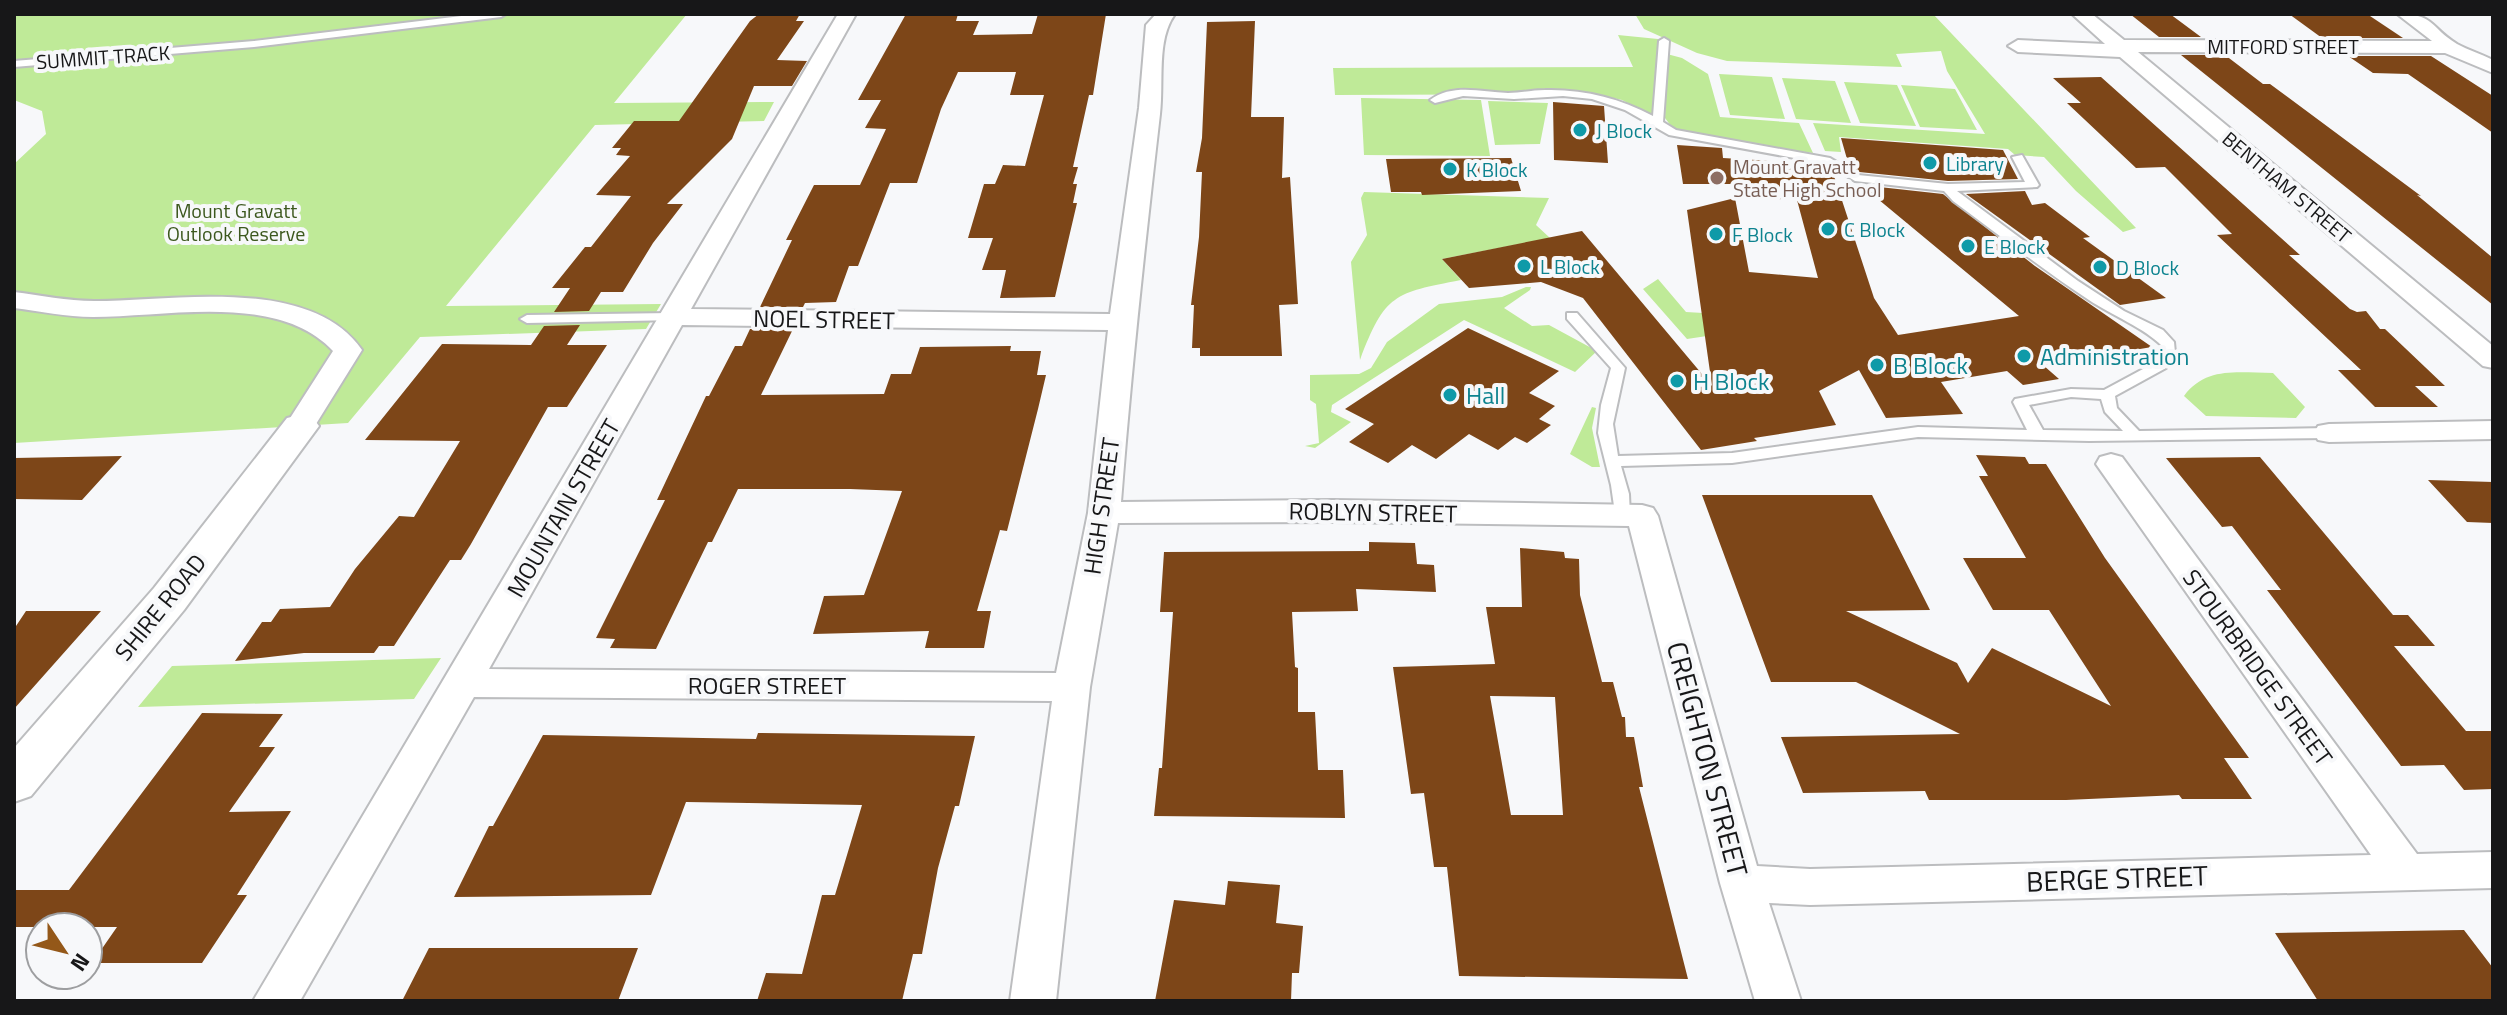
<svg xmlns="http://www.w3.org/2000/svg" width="2507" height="1015" font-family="'Titillium Web',sans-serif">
<rect width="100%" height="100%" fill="#f7f8fa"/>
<path fill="#bfea98" d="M14 14H687L614 103 774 102 764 121 595 125 446 306 661 304 646 329 420 337 348 423 14 443V164L46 134 42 111 14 100Z
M1635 14H1933L2136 228 2123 232 2076 191 2044 157 2015 155 2008 149 1839 137 1841 152 1825 151 1813 123 1985 134 1947 71 1941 51 1896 54 1902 67 1727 61 1697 53 1644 29Z
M1618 35 1658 39 1652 116 1622 100 1595 94 1335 95 1333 68 1633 67Z
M1667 54 1682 58 1708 74 1720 117 1799 123 1813 153 1745 144 1674 130 1665 118Z
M1719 74 1772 77 1785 119 1730 115Z
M1782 78 1835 81 1851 123 1796 119Z
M1844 82 1897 85 1916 126 1860 123Z
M1901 85 1955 89 1977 130 1920 127Z
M1361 98 1481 100 1490 156 1364 155Z
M1488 101 1548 103 1540 144 1495 145Z
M1364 192 1549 198 1536 225 1550 238 1442 259 1461 280C1394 293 1385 294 1360 360L1351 262 1367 235 1361 198Z
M1658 279 1686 312 1755 316 1727 333 1687 339 1643 289Z
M1526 287H1531L1530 290 1504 308 1532 326 1549 325 1597 351 1575 372 1464 320 1332 405 1331 412 1351 422 1315 448 1305 446 1319 443 1316 404 1310 400V375L1359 374 1371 368 1387 342 1439 304 1502 297Z
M2273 373 2305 407 2296 418 2206 416 2184 396C2206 366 2238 373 2273 373Z
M1592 407 1596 408 1592 428 1600 467H1592L1570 454Z
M441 658 414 699 138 707 172 666Z"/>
<path fill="#7d4618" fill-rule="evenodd" d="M759 14H800L796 21H804L777 60 807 61 792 86H754L732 139 667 204H683L653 243 623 292H601L589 311 554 312 570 288H552L585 247H591L631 196 596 195 630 156 616 155 621 148H612L634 121H679L750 21Z
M906 14H958L956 21H979L973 35 1032 34 1038 14H1106L1093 95H1089L1073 167H1078L1073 184H1077L1073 203H1077L1055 297 1000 298 1006 270H982L993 238H968L984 184H995L1003 165 1025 166 1044 95H1010L1016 72H958L941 109 917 183H890L858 266H849L836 302 805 303 803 307H760L792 240H786L814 185H860L886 129 865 128 881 100H858Z
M2130 14H2170L2201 37H2159Z
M2289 14H2367L2403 38H2322Z
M1255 21 1251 117H1284L1282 178 1290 177 1298 304 1279 305 1282 356H1200V348H1192L1194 305H1191L1199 237 1202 172H1196L1202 138 1207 22Z
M2181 55H2225L2263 84H2270L2421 196 2417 195 2493 258V305Z
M2348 56H2431L2493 96V133L2408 74 2373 73Z
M2101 77 2300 255H2289L2350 309 2357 312 2366 311 2380 329H2385L2445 386H2415L2438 407H2375L2338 370H2361L2217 235 2232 234 2165 167 2136 168 2067 103H2081L2053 78Z
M1553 102 1604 106 1608 163 1554 160Z
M1841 138 2003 150 2018 179 1948 181 1859 172 1849 166Z
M1677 145 1722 148 1723 158 1807 163 1832 170 1874 298 1898 335 2019 316 1861 185 1943 194 2035 266 2152 347 2043 365 2059 379 2023 385 2007 371 1941 382 1963 414 1886 418 1859 370 1819 391 1836 425 1754 438 1757 441 1701 450 1583 298 1541 282 1469 288 1442 259 1582 231 1712 386 1687 210 1735 198 1749 272 1818 278 1797 200 1738 197 1737 184H1683Z
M1511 158 1521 191 1422 195 1421 192H1391L1386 159Z
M2025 191 2032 205 2045 203 2090 237 2083 238 2166 298 2120 305 1966 194Z
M580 325 567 345H607L567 407H548L471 544 461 560H450L394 646H379L374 653H304L235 661 262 622H271L280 609 330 607 355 569 399 516 414 517 460 441 365 440 442 344 531 345 544 326Z
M1468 328 1559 371 1529 393 1555 406 1539 419 1551 425 1527 443 1515 437 1498 450 1469 434 1436 459 1412 445 1388 463 1349 442 1374 424 1345 409Z
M750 329H793L761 395 884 394 891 374H911L920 347 1011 346 1010 351H1041L1037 375H1046L1038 409 1007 531 1000 530 977 611H991L984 648H925L929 631 813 634 824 596 864 595 902 491 850 489H738L712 542H708L656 649 610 648 615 639 596 638 665 500H657L706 396H709L735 346H742Z
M1976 455 2025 457 2029 464H2046L2105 558 2249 758H2224L2252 799H2182L2179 795 2066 800H1929L1925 791 1803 793 1781 737 1960 734 1856 682H1771L1702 495H1872L1930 610 1846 611 1957 663 1968 683 1992 648 2111 706 2049 610H1993L1963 558H2026L1979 476H1988Z
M122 456 82 500 14 499V458Z
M2260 457 2393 615H2408L2435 646H2394L2466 731H2493V789L2464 790 2444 765 2401 766 2267 590H2281L2232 526 2222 527 2166 458Z
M2428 480 2493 482V523L2467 522Z
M1369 542 1415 543 1417 564 1434 565 1436 592 1356 589 1358 611 1292 612 1295 667 1298 668V712H1315L1318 770H1343L1345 818 1154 816 1159 768H1162L1173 612H1160L1164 552 1369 551Z
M1520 548 1564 552 1565 558 1579 559 1580 595 1602 682H1613L1622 717H1625L1626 737H1634L1643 787H1639L1688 979 1459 976 1447 867H1434L1424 793 1411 794 1393 667 1495 664 1486 607H1522ZM1490 696 1555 697 1563 815H1511Z
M26 611H101L14 709V629Z
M202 713 283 714 259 747H275L229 812 291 811 237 895H247L202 963H92L117 927H14V890H69Z
M758 733 975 736 959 806H955L938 868 922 954H913L902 1001H757L766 973 802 974 822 895H835L862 805 686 802 651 895 454 897 489 826H493L543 735 756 739Z
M1228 881 1280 885 1276 923 1303 926 1299 973H1292L1291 1001H1155L1174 900 1225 905Z
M2464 930 2493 968V1001H2318L2275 933Z
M429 948H638L618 1001H402Z"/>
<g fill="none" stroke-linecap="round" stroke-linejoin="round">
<g stroke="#bcbdbf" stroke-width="4">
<path id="service" d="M478 14H506L501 17 254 47 14 67V61L254 41Z
M1664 38 1669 41 1663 122 1676 130 1830 158 1858 175 1948 184 2025 182 2012 157 2022 155 2039 185 2037 187 1957 191 2078 281 2124 311 2163 330 2174 342 2175 353 2166 368 2115 396 2117 408 2139 431 2329 428 2336 433 2329 438 2089 441 1918 437 1732 463 1621 466 1629 494 1630 516 1622 521 1616 520 1611 485 1598 433 1601 405 1611 368 1567 319V313H1577L1625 368 1613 424 1618 456 1732 453 1918 427 2027 430 2013 402 2015 399 2071 389 2104 390 2156 362 2162 346C2146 329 2110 314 2089 300 2042 269 1998 234 1953 201L1944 191 1855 181 1827 164 1669 135 1625 110 1592 99 1563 96 1514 99 1463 96 1435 103 1430 100C1452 83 1482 92 1508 93 1521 93 1533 90 1545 90 1584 89 1619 98 1653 116L1659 41ZM2071 397 2101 399 2105 412 2123 431 2043 430 2029 405Z
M672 313 677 314V320L527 323 520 319 527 315Z"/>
</g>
<g stroke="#bcbdbf" stroke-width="4">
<path id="minor" d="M838 14H856L691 309 1110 314 1139 108 1146 25 1156 14H1175C1156 40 1164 82 1160 114 1145 243 1131 372 1121 502L1334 500 1642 505 1653 508 1658 516 1757 866 1810 869 2371 855 2096 464 2100 457 2111 454 2122 457 2417 854 2493 852V888L1810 905 1769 903 1801 1001H1755L1720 883 1629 526 1334 522 1118 523 1090 687 1056 1001H1010L1052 701 474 697 300 1001H253ZM682 325 1108 330 1088 513 1056 673 489 669Z
M2072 14H2092L2124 40 2432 41 2397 14C2436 14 2429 27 2457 44 2468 50 2481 54 2493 60V73L2445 53 2138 52 2493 346V368L2483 366 2120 57 2018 52 2008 46 2018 40 2105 44Z
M14 292C40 295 67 301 94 301 173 301 310 275 362 350L311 432 300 435 289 432 285 426 333 351C278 292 167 317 93 317 66 317 40 311 14 308Z
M2493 421V439L2329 442 2318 440 2314 433 2318 426 2329 424Z"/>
</g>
<g stroke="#bcbdbf" stroke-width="4">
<path id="tertiary" d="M300 415 313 418 319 426 184 610 31 796 14 802V748L154 588 287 418Z"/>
</g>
<use href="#service" fill="#fff" fill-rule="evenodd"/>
<use href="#minor" fill="#fff" fill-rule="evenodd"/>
<use href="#tertiary" fill="#fff" fill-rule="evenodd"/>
</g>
<g fill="#0f9aa8" stroke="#f7f8fa" stroke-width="3">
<circle cx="1580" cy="130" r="8"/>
<circle cx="1930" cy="163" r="8"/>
<circle cx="1450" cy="169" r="8"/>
<circle cx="1828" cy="229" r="8"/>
<circle cx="1716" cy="234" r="8"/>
<circle cx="1968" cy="246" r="8"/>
<circle cx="1524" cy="266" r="8"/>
<circle cx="2100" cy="267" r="8"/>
<circle cx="2024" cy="356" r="8"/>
<circle cx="1877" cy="365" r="8"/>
<circle cx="1677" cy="381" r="8"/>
<circle cx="1450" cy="395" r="8"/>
</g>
<circle fill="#8d6e63" stroke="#f7f8fa" stroke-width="3" cx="1717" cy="178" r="8"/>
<g text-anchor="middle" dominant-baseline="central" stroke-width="8" stroke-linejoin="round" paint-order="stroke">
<g font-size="20" fill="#171718" stroke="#f7f8fa">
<text x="2283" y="46">MITFORD STREET</text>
<text transform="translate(103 57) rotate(-4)">SUMMIT TRACK</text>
<text transform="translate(2287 187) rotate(40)">BENTHAM STREET</text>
</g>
<g font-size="20" fill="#0d838f" stroke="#f7f8fa" text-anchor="start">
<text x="1596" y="130">J Block</text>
<text x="1946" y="163">Library</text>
<text x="1466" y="169">K Block</text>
<text x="1844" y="229">C Block</text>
<text x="1732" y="234">F Block</text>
<text x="1984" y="246">E Block</text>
<text x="1540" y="266">L Block</text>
<text x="2116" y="267">D Block</text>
</g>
<g font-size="20" fill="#785e54" stroke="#f7f8fa" text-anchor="start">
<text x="1733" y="166">Mount Gravatt<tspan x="1733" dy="23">State High School</tspan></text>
</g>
<g font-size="20" fill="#3c581e" stroke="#f7f8fa">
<text x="236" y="210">Mount Gravatt<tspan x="236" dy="23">Outlook Reserve</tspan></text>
</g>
<g font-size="24" fill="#171718" stroke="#f7f8fa">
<text transform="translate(824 319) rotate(1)">NOEL STREET</text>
<text transform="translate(1101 506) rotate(-82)">HIGH STREET</text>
<text transform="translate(563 508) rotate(-60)">MOUNTAIN STREET</text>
<text transform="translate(1373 512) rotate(1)">ROBLYN STREET</text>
<text transform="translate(160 607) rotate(-51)">SHIRE ROAD</text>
<text transform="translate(2258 667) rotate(54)">STOURBRIDGE STREET</text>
<text x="767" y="685">ROGER STREET</text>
</g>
<g font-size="24" fill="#0d838f" stroke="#f7f8fa" text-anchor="start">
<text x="2040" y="356">Administration</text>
<text x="1893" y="365">B Block</text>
<text x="1693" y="381">H Block</text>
<text x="1466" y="395">Hall</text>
</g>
<g font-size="28" fill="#171718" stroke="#f7f8fa">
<text transform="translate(1708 759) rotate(75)">CREIGHTON STREET</text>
<text transform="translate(2117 878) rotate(-2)">BERGE STREET</text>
</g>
</g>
<rect width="2507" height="1015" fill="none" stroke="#171718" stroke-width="32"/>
<g transform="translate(64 951) rotate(125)"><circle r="38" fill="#f7f8fa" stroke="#9d9ea0" stroke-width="2"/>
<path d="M0-6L14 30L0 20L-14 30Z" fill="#945819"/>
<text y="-12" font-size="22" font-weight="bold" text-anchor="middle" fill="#171718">N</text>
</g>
</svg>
